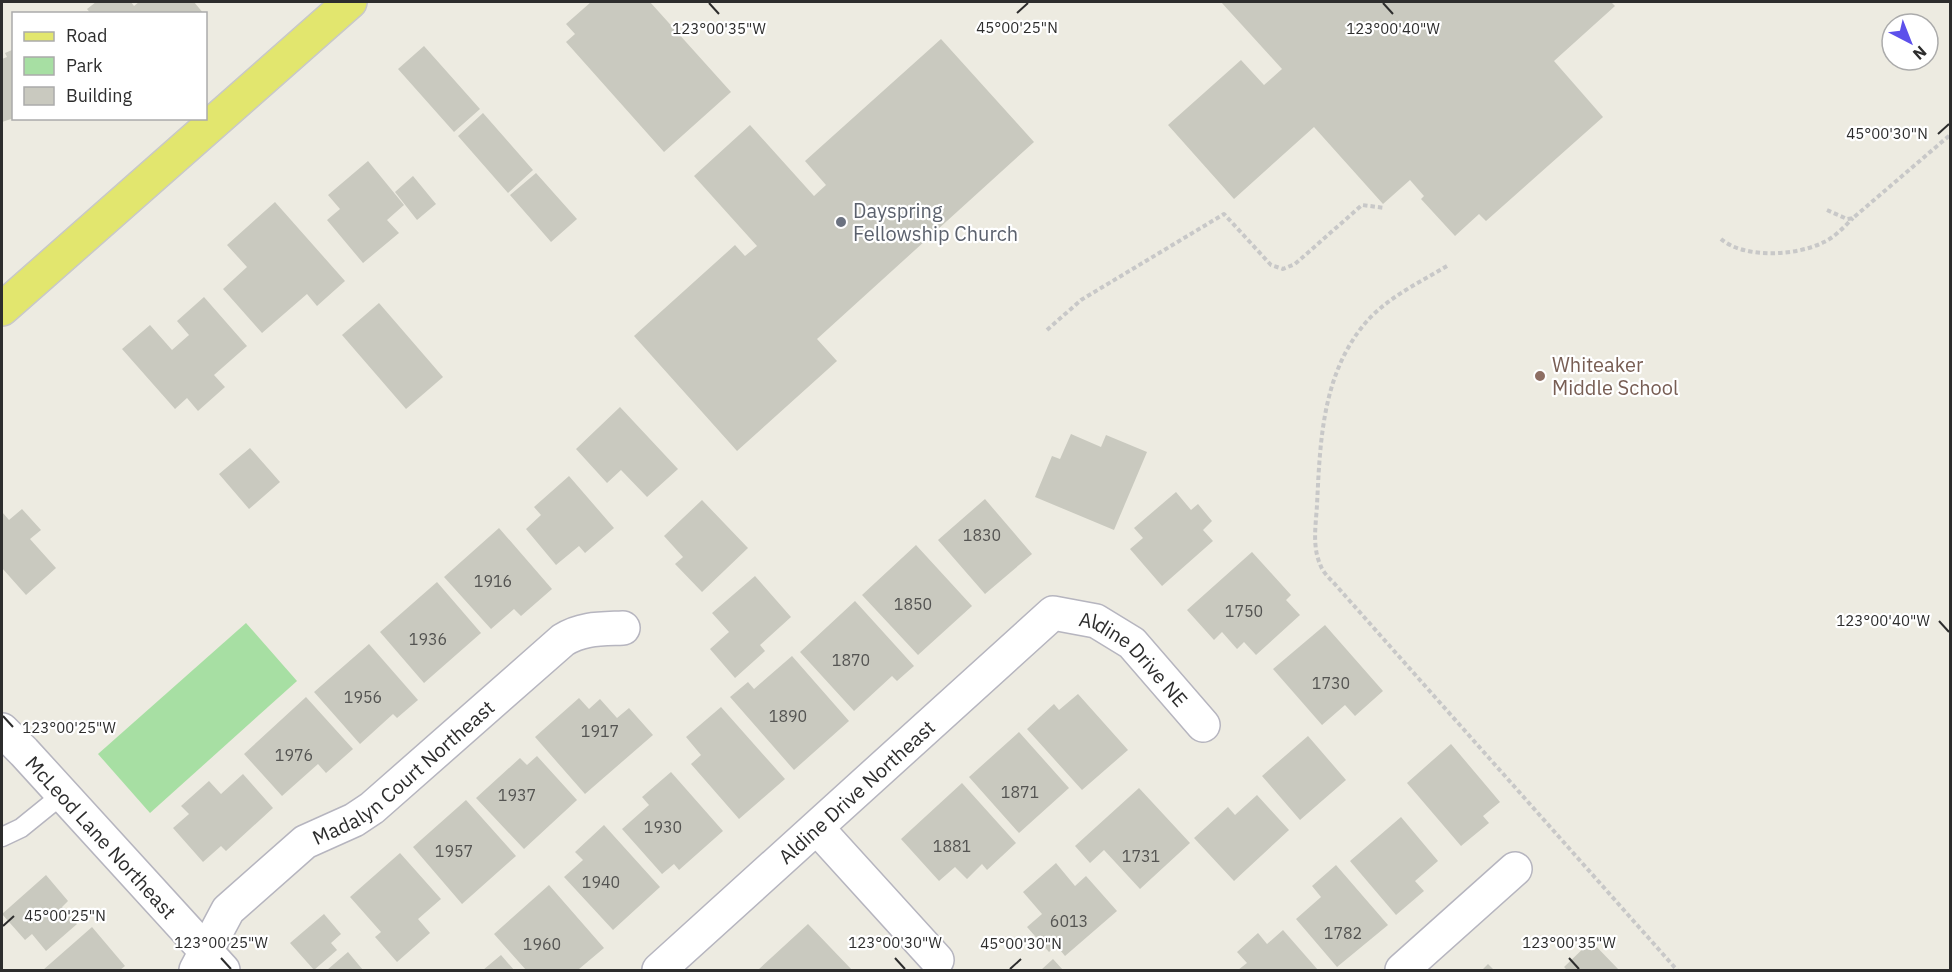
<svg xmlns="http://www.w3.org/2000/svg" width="1952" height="972" font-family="'IBM Plex Sans',sans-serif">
<rect width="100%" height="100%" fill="#edebe1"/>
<path fill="#a7dfa3" d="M246 623 297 681 150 813 98 754Z"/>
<path fill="#c9c9bf" d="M96 2H131L134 6 139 2H194L204 14H91L87 9Z
M591 2H650L731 92 664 152 566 42 575 34 566 24Z
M1221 2H1611L1615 6 1554 61 1603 117 1486 221 1479 214 1455 236 1421 199 1424 196 1410 180 1383 204 1314 127 1234 199 1168 125 1241 60 1264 85 1282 69Z
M941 39 1034 142 817 339 837 361 737 451 634 336 735 245 745 256 757 246 694 176 750 125 814 196 826 185 805 161Z
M424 46 480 109 454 132 398 69Z
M12 50 14 118 2 122V59L7 57 5 53Z
M483 113 533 170 508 193 458 136Z
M368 161 404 205 387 220 399 233 363 263 327 220 340 209 328 195Z
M536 173 577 219 551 242 510 195Z
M413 176 436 204 417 220 395 192Z
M275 202 345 281 317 306 307 294 262 333 223 289 247 267 227 245Z
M204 297 247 346 214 375 225 387 198 411 187 398 175 409 122 349 150 325 172 350 189 335 177 321Z
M379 303 443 377 406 409 342 335Z
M620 407 678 469 647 497 621 470 607 483 576 449Z
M1071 434 1101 447 1106 435 1147 452 1114 530 1035 497 1052 456 1060 459Z
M250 448 280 482 249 509 219 474Z
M569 476 614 528 585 553 579 546 556 565 526 529 541 515 534 507Z
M1176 492 1191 510 1198 504 1212 521 1203 530 1213 541 1162 586 1130 549 1143 538 1134 528Z
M985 499 1032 554 985 594 938 540Z
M702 500 748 548 702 592 675 564 683 557 664 536Z
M22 509 41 530 30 539 56 568 26 595 2 568V512L9 520Z
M499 528 552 589 521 616 514 609 491 629 444 577Z
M916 545 972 606 918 655 862 595Z
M1252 552 1291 595 1286 600 1300 615 1256 655 1244 642 1237 649 1222 632 1214 640 1187 610Z
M755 576 791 617 760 645 765 651 735 678 710 649 729 632 712 613Z
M437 582 481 633 424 683 380 632Z
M855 601 914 666 897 681 892 676 854 711 800 652Z
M1325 625 1383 691 1355 716 1345 705 1322 725 1273 669Z
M369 644 418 700 397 718 393 714 360 744 314 692Z
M792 656 849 721 794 770 730 697 748 682 754 689Z
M1078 694 1128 750 1082 790 1027 729 1054 704 1059 710Z
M306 697 353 749 326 773 318 764 282 796 244 754Z
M579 698 589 709 600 699 617 718 629 708 653 735 585 794 535 737Z
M721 707 785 779 739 819 691 764 701 755 686 737Z
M1019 732 1069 788 1019 833 969 777Z
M1308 736 1346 780 1300 820 1262 776Z
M1451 744 1500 802 1483 816 1489 823 1461 846 1407 783Z
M537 756 577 800 524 849 476 798 520 758 527 765Z
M671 772 723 831 679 870 674 864 662 874 622 829 649 805 642 797Z
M243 774 273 808 226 851 221 846 203 862 173 828 189 814 181 806 209 781 221 794Z
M962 783 1016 843 987 870 982 864 967 879 955 867 939 881 901 839Z
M1139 788 1190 843 1140 889 1104 850 1090 863 1075 846Z
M1257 795 1289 830 1234 881 1194 838 1228 807 1235 815Z
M466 800 516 856 462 904 413 847Z
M1401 817 1438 861 1415 881 1424 891 1396 915 1350 861Z
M604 825 660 887 613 930 564 877 583 860 575 852Z
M400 853 441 899 418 919 430 933 397 962 375 937 381 932 350 897Z
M1056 863 1075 886 1086 876 1117 911 1065 956 1056 945 1049 952 1027 927 1042 914 1023 892Z
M1336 865 1388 925 1337 967 1296 919 1321 897 1312 886Z
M46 875 68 901 62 907 77 924 46 951 32 934 25 940 2 914Z
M549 885 604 948 579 969 581 970H526L494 934Z
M324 914 341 934 331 943 337 950 314 970 290 943Z
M808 924 852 970H758Z
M92 927 125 966 120 970H43Z
M1283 930 1318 970H1238L1247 963 1237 952 1258 933 1267 944Z
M1591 941 1619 970H1567L1564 967Z
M348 952 363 970H327Z
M501 955 514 970H483Z
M1053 959 1063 970H1041Z
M1488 964 1494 970H1482Z"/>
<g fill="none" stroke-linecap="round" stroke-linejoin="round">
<g stroke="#b6b5bf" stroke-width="21">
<path id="service" d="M2 837 21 828 63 794"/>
</g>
<g stroke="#b6b5bf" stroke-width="36">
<g id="minor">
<path d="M817 828 937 960"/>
<path id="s1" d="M196 970 228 910 305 842 354 820 372 808 563 640C582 628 601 629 623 628"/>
<path id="s2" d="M659 970 1053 613 1096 621 1132 643 1203 725"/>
<path d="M1402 970 1515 869"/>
</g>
</g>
<g stroke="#b6b5bf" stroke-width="36">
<g id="tertiary">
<path id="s3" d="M2 730 24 752 223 970"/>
</g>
</g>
<g stroke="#c8c8c8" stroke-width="36">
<path id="primary" d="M2 309 350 2"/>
</g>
<path stroke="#c8c8c8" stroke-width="4" stroke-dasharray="4.5 3" stroke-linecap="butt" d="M1827 210 1847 219 1853 218 1950 135
M1721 239C1744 259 1797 256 1824 242 1835 237 1844 227 1853 218
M1447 266C1417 284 1384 299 1362 327 1322 378 1320 443 1317 505 1316 523 1312 546 1320 564 1322 571 1328 577 1333 582L1677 970
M1047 330 1081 300 1224 214 1271 265 1283 269 1295 264 1362 205 1385 208"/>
<use href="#service" stroke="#fff" stroke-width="18"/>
<use href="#minor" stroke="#fff" stroke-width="33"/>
<use href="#tertiary" stroke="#fff" stroke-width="33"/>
<use href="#primary" stroke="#e2e66e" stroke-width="33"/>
</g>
<path fill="none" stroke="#2d2d2d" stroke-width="2" d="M709 3 719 14M1383 3 1393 14M1017 13 1028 3M1938 134 1949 124M1939 621 1949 632M3 716 13 727M3 926 14 916M221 958 231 969M895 958 905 969M1569 958 1579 969M1010 969 1021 959"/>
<circle fill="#6b7280" stroke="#fff" stroke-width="2" cx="841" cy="222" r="6"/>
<circle fill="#8d6e63" stroke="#fff" stroke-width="2" cx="1540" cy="376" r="6"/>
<g text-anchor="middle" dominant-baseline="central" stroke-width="4.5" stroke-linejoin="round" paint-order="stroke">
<g font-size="16" fill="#545452">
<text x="982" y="535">1830</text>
<text x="493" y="581">1916</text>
<text x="913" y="604">1850</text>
<text x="1244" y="611">1750</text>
<text x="428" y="639">1936</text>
<text x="851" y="660">1870</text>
<text x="1331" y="683">1730</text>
<text x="363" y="697">1956</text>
<text x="788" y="716">1890</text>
<text x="600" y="731">1917</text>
<text x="294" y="755">1976</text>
<text x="1020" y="792">1871</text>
<text x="517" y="795">1937</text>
<text x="663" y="827">1930</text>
<text x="952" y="846">1881</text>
<text x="454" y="851">1957</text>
<text x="1141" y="856">1731</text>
<text x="601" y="882">1940</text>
<text x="1069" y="921">6013</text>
<text x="1343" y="933">1782</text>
<text x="542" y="944">1960</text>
</g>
<g font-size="20" fill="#5b616d" stroke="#fff" text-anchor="start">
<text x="853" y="210">Dayspring<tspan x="853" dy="23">Fellowship Church</tspan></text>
</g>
<g font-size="20" fill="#785e54" stroke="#fff" text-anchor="start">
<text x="1552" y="364">Whiteaker<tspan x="1552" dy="23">Middle School</tspan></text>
</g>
<g font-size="20" fill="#2d2d2d" stroke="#fff">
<text stroke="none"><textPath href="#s2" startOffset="628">Aldine Drive NE</textPath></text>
<text stroke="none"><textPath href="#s1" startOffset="292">Madalyn Court Northeast</textPath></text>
<text stroke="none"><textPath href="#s2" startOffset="266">Aldine Drive Northeast</textPath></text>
<text stroke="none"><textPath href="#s3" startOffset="146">McLeod Lane Northeast</textPath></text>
</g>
</g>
<g font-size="15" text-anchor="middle" fill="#2d2d2d" stroke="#fff" stroke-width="4.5" stroke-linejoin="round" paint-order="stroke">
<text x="1017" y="33">45°00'25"N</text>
<text x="719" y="34">123°00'35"W</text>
<text x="1393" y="34">123°00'40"W</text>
<text x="1887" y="139">45°00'30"N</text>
<text x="1883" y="626">123°00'40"W</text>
<text x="69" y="733">123°00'25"W</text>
<text x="65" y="921">45°00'25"N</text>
<text x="221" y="948">123°00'25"W</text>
<text x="895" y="948">123°00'30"W</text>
<text x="1569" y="948">123°00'35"W</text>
<text x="1021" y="949">45°00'30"N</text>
</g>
<rect width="1952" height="972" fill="none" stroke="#2d2d2d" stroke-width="6"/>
<rect x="12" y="12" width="195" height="108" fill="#ffffff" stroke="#ababab" stroke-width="1.5"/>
<rect x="24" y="32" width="30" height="9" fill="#e2e66e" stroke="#ababab" stroke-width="1.5"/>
<text x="66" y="42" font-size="18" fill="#2d2d2d">Road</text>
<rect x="24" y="57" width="30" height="18" fill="#a7dfa3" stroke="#ababab" stroke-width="1.5"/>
<text x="66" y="72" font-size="18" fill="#2d2d2d">Park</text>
<rect x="24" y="87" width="30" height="18" fill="#c9c9bf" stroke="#ababab" stroke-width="1.5"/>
<text x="66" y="102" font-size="18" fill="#2d2d2d">Building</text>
<g transform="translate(1910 42) rotate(138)"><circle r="28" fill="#ffffff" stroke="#ababab" stroke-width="1.5"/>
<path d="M0-4.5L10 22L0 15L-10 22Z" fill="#5d50eb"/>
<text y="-9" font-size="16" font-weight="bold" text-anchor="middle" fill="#2d2d2d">N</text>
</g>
</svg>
